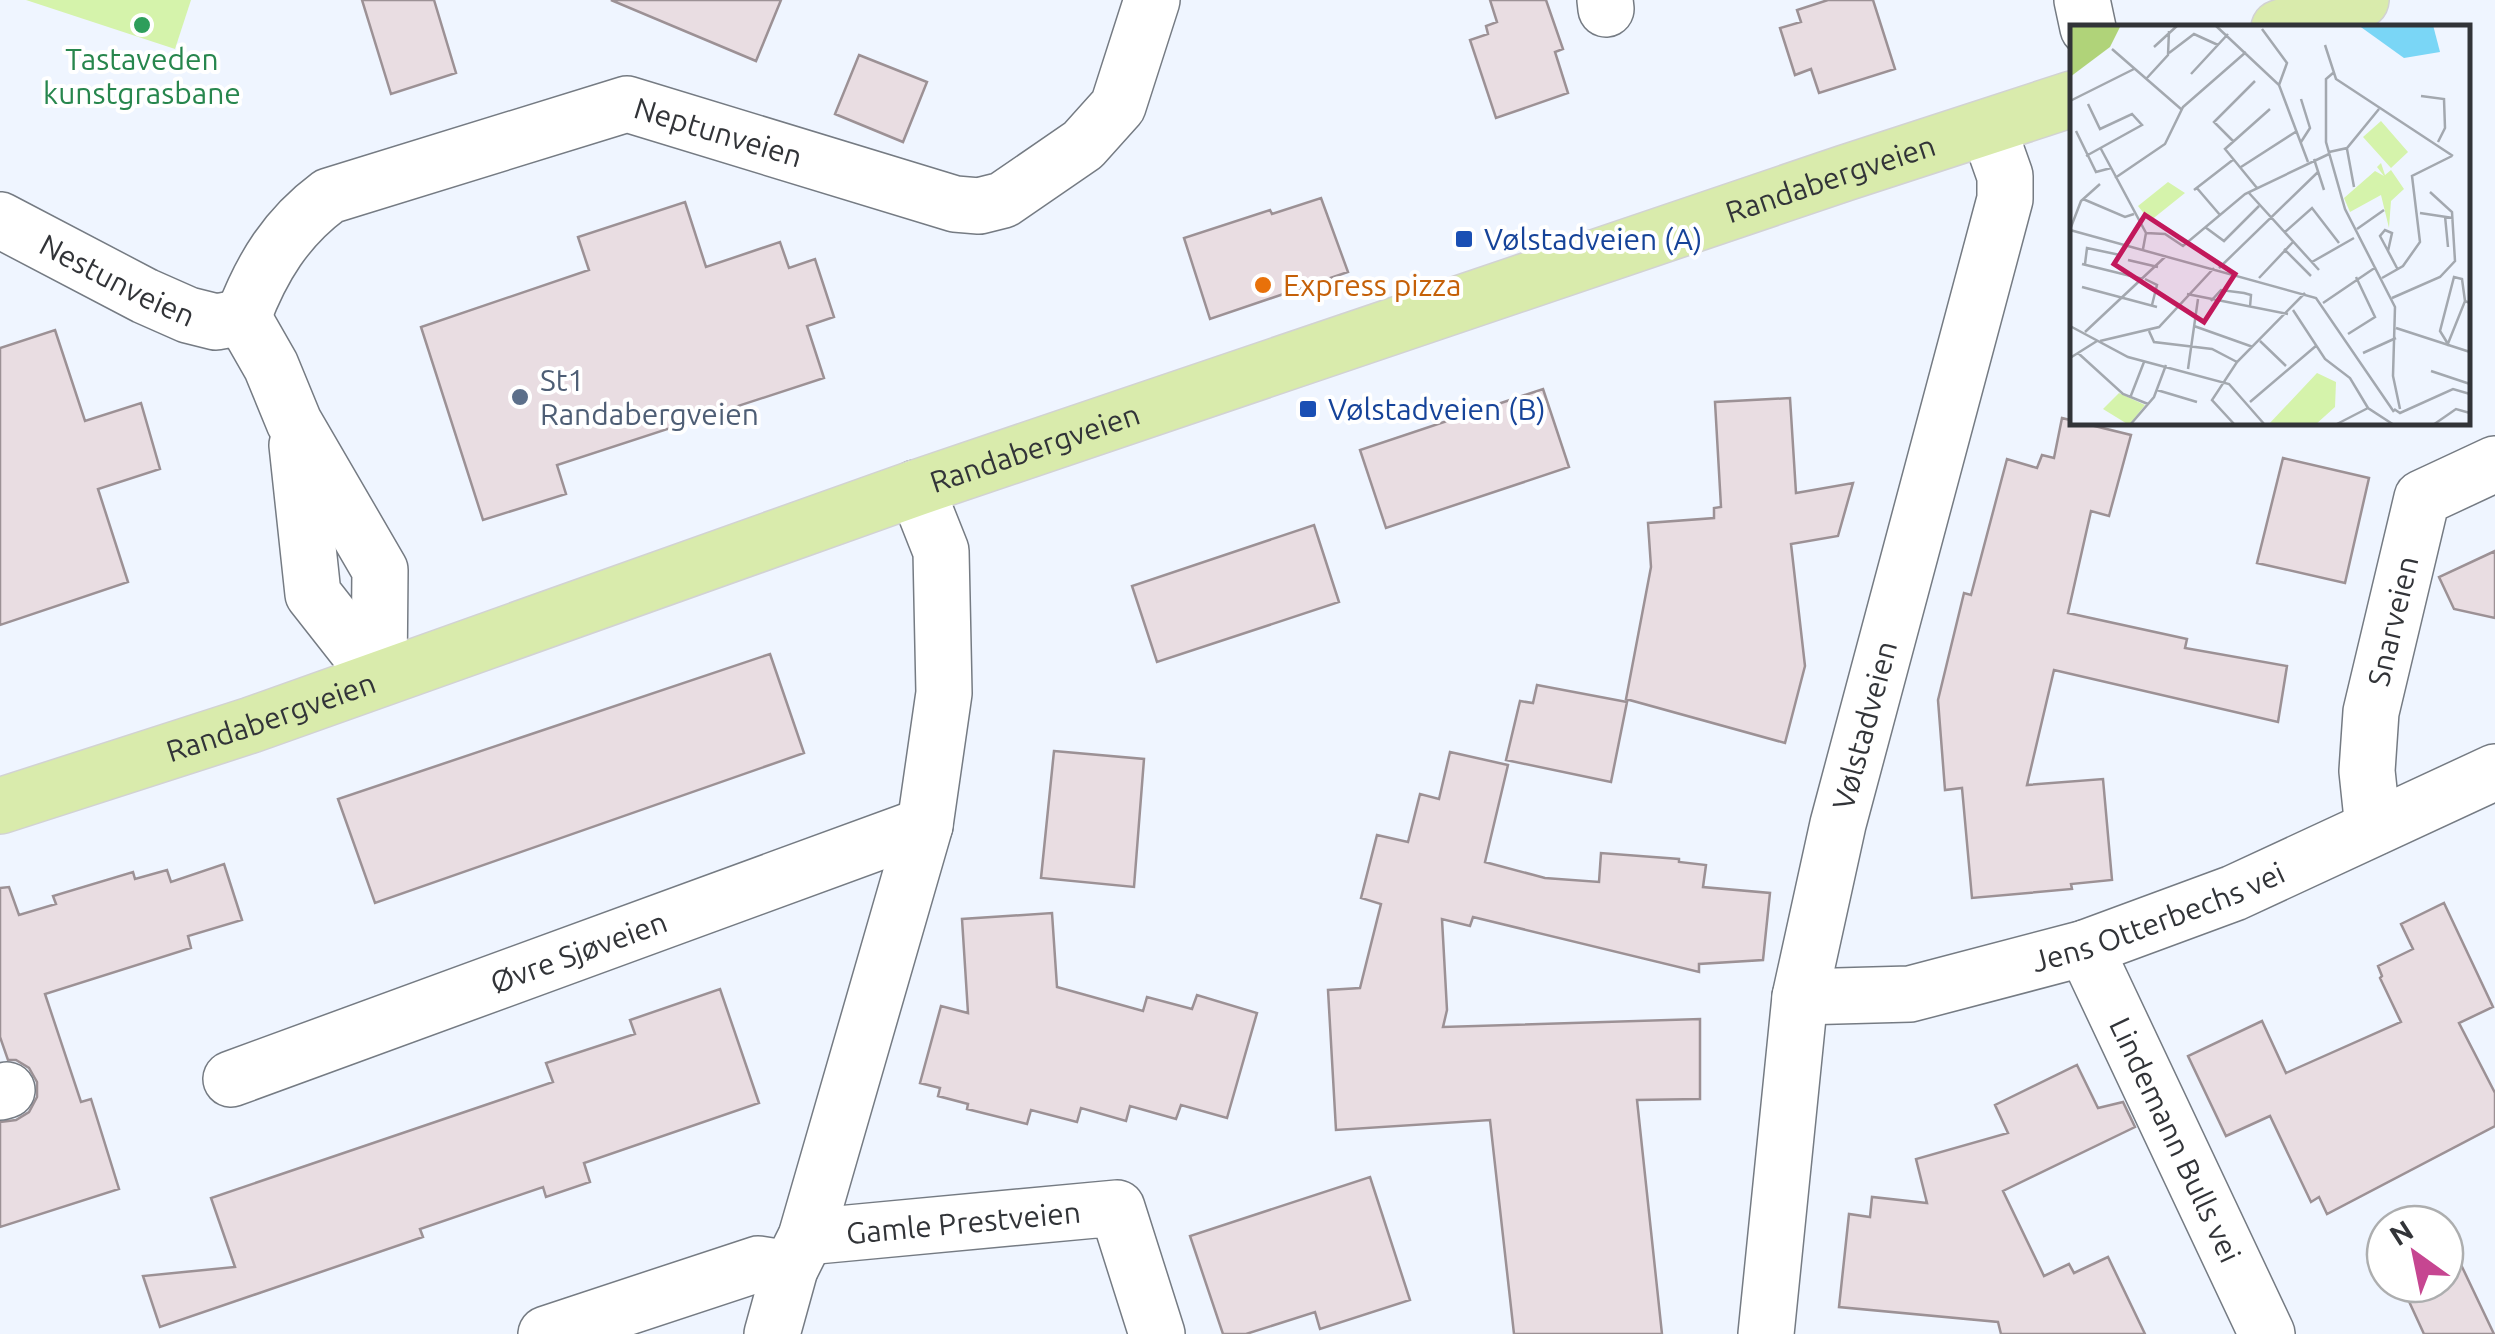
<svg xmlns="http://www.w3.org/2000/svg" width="2495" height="1334" font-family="Ubuntu,sans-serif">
<rect width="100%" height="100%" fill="#eff5ff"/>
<path fill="#d5f3ab" d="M26 0H191L175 49Z"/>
<path fill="#e9dde2" stroke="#9c9195" stroke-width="2.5" d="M362 0H434L456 73 391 94Z
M611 0H781L756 61Z
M1490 0H1546L1563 49 1555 52 1568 93 1496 118 1470 40 1488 34 1486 26 1497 22Z
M1828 0H1873L1895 69 1819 93 1811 69 1795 75 1780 28 1801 22 1797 10Z
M859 55 927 82 903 142 835 114Z
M1321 198 1348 272 1210 319 1184 238 1270 210 1272 214Z
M685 202 706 267 780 242 789 268 815 259 834 317 807 326 824 378 557 465 566 494 483 520 421 327 589 270 578 237Z
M55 330 85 421 141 403 160 469 98 489 128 582 0 625V348Z
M1543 389 1569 467 1386 528 1360 450Z
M1790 398 1796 493 1853 483 1838 536 1791 544 1805 666 1785 743 1626 699 1651 567 1648 523 1714 518V508L1721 507 1715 402Z
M2062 418 2131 435 2109 516 2091 511 2068 613 2187 639 2185 648 2287 666 2278 722 2054 670 2027 785 2103 779 2112 880 2071 884 2072 889 1972 898 1962 788 1945 790 1938 700 1964 593 1971 595 2007 459 2037 468 2042 455 2054 458Z
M2283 458 2369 478 2345 583 2257 563Z
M1314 525 1339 602 1157 662 1132 586Z
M2495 551V618L2454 609 2439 577Z
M770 654 804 753 375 903 338 799Z
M1537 685 1627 702 1611 782 1506 760 1520 701 1533 703Z
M1054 751 1144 759 1134 887 1041 878Z
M1450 752 1508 765 1485 862 1545 878 1599 882 1601 853 1679 859V862L1706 865 1703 887 1770 893 1763 960 1699 964V972L1473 917 1470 926 1442 919 1447 1010 1443 1027 1700 1019V1099L1637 1100 1662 1334H1514L1490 1120 1336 1130 1328 990 1360 988 1381 904 1361 898 1377 835 1408 842 1420 794 1439 799Z
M224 864 242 920 188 936 191 948 45 994 81 1102 91 1099 119 1189 0 1227V1122L16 1120 29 1112 37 1097V1082L29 1068 16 1060H8L0 1037V888L9 887 19 915 56 904 53 896 133 872 135 879 167 870 171 882Z
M2444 903 2493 1007 2459 1023 2495 1093V1126L2327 1214 2319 1197 2311 1202 2270 1116 2226 1136 2188 1056 2262 1021 2286 1073 2401 1022 2380 978 2382 976 2378 966 2413 949 2401 924Z
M1052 913 1057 987 1143 1011 1147 997 1192 1009 1197 995 1257 1013 1227 1118 1181 1105 1176 1119 1130 1106 1126 1121 1081 1108 1077 1122 1031 1110 1027 1124 967 1109 968 1104 938 1096 940 1088 920 1083 941 1006 968 1013 962 919Z
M720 989 759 1103 584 1163 590 1182 546 1197 543 1187 420 1229 423 1237 160 1327 143 1276 235 1267 211 1198 553 1082 546 1063 635 1034 630 1020Z
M2077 1065 2098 1108 2123 1102 2135 1127 2003 1191 2044 1276 2069 1264 2074 1273 2108 1257 2145 1334H2001L1998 1322 1839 1307 1849 1214 1870 1217 1872 1197 1927 1203 1916 1159 2008 1133 1995 1105Z
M1370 1177 1410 1300 1320 1329 1315 1312 1246 1334H1223L1190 1236Z
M2454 1250 2494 1334H2424L2401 1284H2445V1255Z"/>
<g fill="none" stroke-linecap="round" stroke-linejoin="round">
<g stroke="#757b83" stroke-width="58">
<g id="minor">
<path d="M1605 0 1606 9"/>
<path d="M2082 0 2088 28"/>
<path id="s1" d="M0 220 145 296 188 315 216 322 243 317 271 366 294 422 380 570 379 678"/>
<path id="s2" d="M243 317C262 267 286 228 329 196L627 104 955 204 979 206 1003 200 1083 145 1118 106 1152 0"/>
<path d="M297 445 313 594 379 678"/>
<path id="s3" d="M2373 828 2367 771 2371 712 2422 498 2495 464"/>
<path id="s4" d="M2085 948 2267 1334"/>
<path id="s5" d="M1800 997 1910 994 2085 948 2234 893 2495 772"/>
<path id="s6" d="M231 1079 925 825"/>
<path d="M0 1092 7 1090"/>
<path id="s7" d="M806 1237 1117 1208 1157 1334"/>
<path d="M546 1334 758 1264 790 1269"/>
<path d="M772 1334 790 1269 806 1237 925 825 944 693 941 551 916 488"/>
<path id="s8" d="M1766 1334 1800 997 1838 824 2005 199V176L1988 128"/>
</g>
</g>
<g stroke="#d2d2d3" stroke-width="58">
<g id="major">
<path d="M2279 28 2361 0"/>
<path id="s9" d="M0 806 251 725 916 488 1845 173 2072 99"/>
</g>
</g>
<use href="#minor" stroke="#fff" stroke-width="55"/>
<use href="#major" stroke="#d9ebac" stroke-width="55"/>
</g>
<circle fill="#2e9e5b" stroke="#fff" stroke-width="4" cx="142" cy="25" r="10"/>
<g fill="#1a4fb4" stroke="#fff" stroke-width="4">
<rect x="1454" y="229" width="20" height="20" rx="5"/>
<rect x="1298" y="399" width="20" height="20" rx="5"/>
</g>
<circle fill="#e8710a" stroke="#fff" stroke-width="4" cx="1263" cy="285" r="10"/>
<circle fill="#5c6f8a" stroke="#fff" stroke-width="4" cx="520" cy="397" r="10"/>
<g text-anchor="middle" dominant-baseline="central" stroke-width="8" stroke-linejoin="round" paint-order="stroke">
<g font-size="30" fill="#27864d" stroke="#fff">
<text x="142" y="59">Tastaveden<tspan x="142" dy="34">kunstgrasbane</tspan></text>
</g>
<g font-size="30" fill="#323438" stroke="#fff">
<text stroke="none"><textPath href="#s2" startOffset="558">Neptunveien</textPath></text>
<text stroke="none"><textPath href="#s9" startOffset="1935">Randabergveien</textPath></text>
<text stroke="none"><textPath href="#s1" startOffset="132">Nestunveien</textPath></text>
<text stroke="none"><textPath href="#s9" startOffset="1095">Randabergveien</textPath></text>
<text stroke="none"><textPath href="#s3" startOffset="210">Snarveien</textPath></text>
<text stroke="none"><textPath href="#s9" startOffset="285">Randabergveien</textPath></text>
<text stroke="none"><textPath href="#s8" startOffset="618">Vølstadveien</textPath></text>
<text stroke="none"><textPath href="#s5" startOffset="370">Jens Otterbechs vei</textPath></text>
<text stroke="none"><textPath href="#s6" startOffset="370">Øvre Sjøveien</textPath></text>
<text stroke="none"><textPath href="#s4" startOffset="212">Lindemann Bulls vei</textPath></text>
<text stroke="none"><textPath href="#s7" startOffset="158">Gamle Prestveien</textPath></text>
</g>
<g font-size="30" fill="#164399" stroke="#fff" text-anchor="start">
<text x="1484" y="239">Vølstadveien (A)</text>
<text x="1328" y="409">Vølstadveien (B)</text>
</g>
<g font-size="30" fill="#c56008" stroke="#fff" text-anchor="start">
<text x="1283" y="285">Express pizza</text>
</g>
<g font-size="30" fill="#4e5e75" stroke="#fff" text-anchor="start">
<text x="540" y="380">St1<tspan x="540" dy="34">Randabergveien</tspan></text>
</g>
</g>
<g transform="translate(2070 25)">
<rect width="400" height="400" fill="#eff5ff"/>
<path d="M311 96 338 127 321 143 293 112ZM311 138 315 150 321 145 334 164 321 176 319 203 311 170 280 187 274 173 305 146 314 151 307 142ZM98 157 115 168 80 196 68 181ZM247 348 266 357 265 382 245 400H198ZM49 368 75 380 59 400 33 384Z" fill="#d5f3ab"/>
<path d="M0 0H51L40 22 0 52Z" fill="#b0d379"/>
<path d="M288 0H363L370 27 334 33Z" fill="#7ad6f6"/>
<path fill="none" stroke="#a3a8af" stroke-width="2.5" d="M145 0 209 60 238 137M192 4 217 38 209 60M255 20 266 54 383 131M84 22 108 0M42 24 111 84M99 28 124 9 148 20M263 48 256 54V117L275 184 325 282 323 351 330 384M121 49 158 9M76 54 98 30 99 6M351 71 374 74 375 103 368 117M0 76 64 44M6 106 26 147 41 143M163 116 144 97 185 56M231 117 240 103 231 74M31 124 76 208 73 224M277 124 284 162M259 127 277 123 309 84M16 131 72 100 62 89 30 104 18 79M244 134 254 165M171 142 227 106M45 153 95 119 113 82 176 27M126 162 150 190M187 163 155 124 200 84M124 165 164 134M179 168 249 245M13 174 55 192 64 189M350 188 383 193M375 191 378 222M1 202 11 176 30 159M135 202 154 216 189 181M287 204 314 185M0 205 246 273 324 387M215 207 242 183 269 218M76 208 95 209 113 221 175 169 259 129M214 224 241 251M318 226 310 211 315 205 322 208 318 226 328 245M58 235 88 242M242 237 284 213M12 239 73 254M15 239 17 223 50 230M149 243 248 147M189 253 223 217M312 253 333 241 350 217 342 151 382 131M75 254 87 260 82 280M12 262 87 282M117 269 218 289M322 273 370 252 385 236 382 187 360 167M141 276 151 265 174 268 181 270 180 282M253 278 306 242M223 285 255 334 280 353 298 383 324 400M0 301 58 332 159 359 195 400M124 301 183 322M326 303 400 327M79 306 84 317 142 324 167 337M15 307 96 231M278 309 305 292 286 252M30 316 89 302 144 243M190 316 216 341M378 319 370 306 384 252 392 254 395 276M377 321 395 276 400 278M8 328 53 369 78 379M293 328 326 313M0 333 27 316M118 344 128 274M361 346 400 359M87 365 127 377M60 373 74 337M180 377 247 320M324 384 330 388 383 364 400 369M60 400 84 372 96 340M165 400 142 375 167 337 235 268M265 400 298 383M363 400 386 384 400 388"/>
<path fill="#c2185b" fill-opacity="0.15" stroke="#c2185b" stroke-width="5" d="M75 190 165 249 134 297 44 239Z"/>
<rect width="400" height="400" fill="none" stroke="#323438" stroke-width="5"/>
</g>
<g transform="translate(2415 1254) rotate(327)"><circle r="48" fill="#ffffff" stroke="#adaeaf" stroke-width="2.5"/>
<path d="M0-8L18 38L0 25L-18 38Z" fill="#c64691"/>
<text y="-15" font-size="28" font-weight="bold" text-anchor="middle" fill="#323438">N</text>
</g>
</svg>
